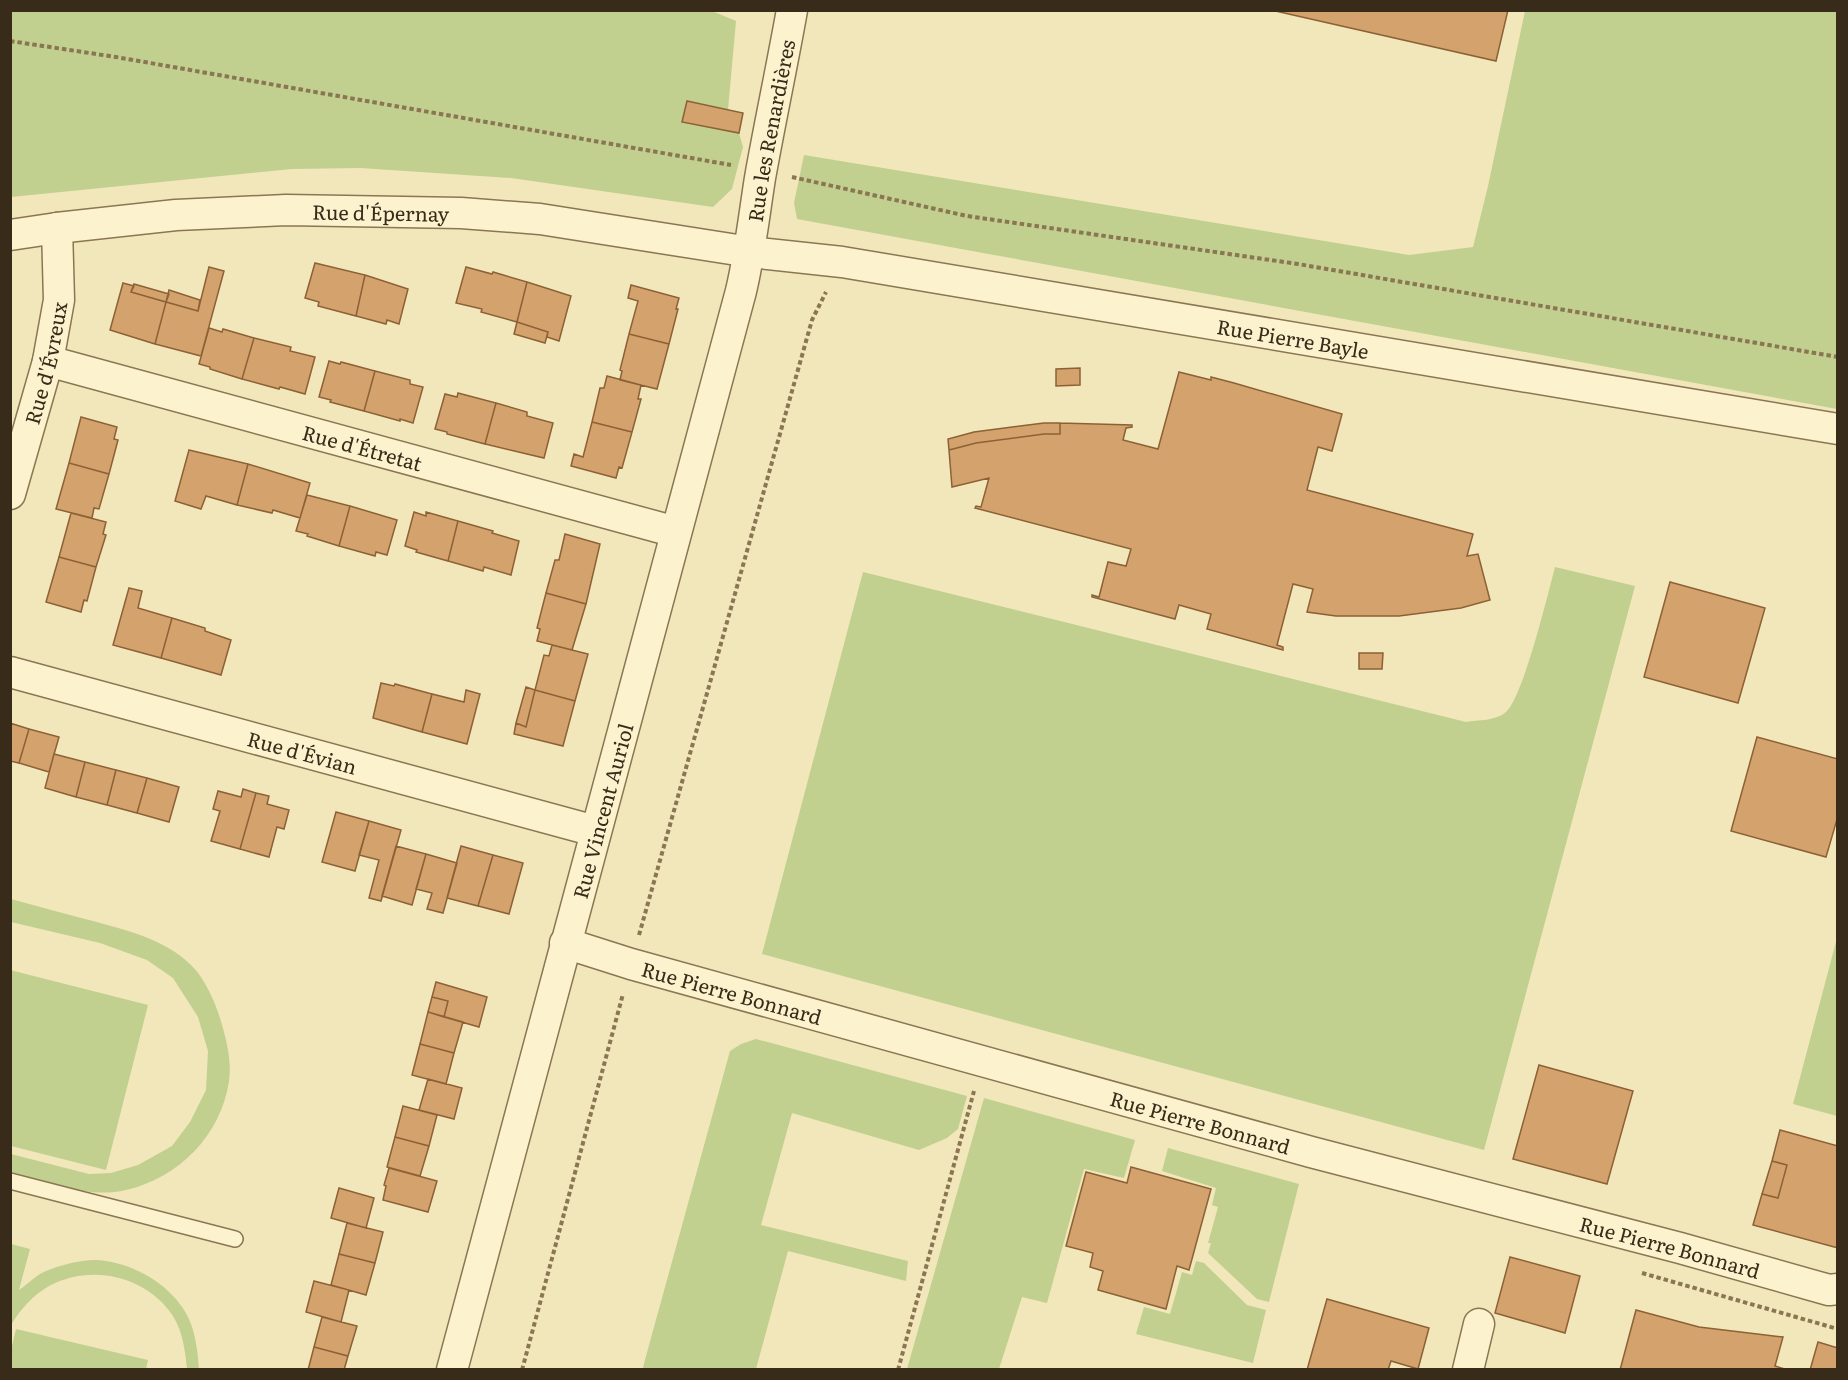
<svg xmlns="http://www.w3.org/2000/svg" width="1848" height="1380" font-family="Literata,serif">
<rect width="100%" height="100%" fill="#f2e7ba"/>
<path fill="#c1d08e" d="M10 11H712L736 21 728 110 687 101 682 122 739 133 743 147 732 189 713 207 511 178 360 168 292 169 11 197Z
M1525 11H1837V409L797 219 794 203 804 155 1409 255 1473 247 1488 186Z
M1555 567 1635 586 1484 1150 762 954 863 572 1466 722C1478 720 1496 721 1506 712 1523 697 1548 594 1555 567Z
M11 899C35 906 60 912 85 919 123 929 164 938 192 966 205 979 215 1002 220 1018 226 1038 232 1060 229 1081 221 1135 179 1178 126 1190 88 1199 47 1182 11 1172V1154L89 1174 111 1173 138 1165 172 1146 190 1122 206 1090 208 1051 198 1017 173 978 147 960 100 943 11 922Z
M1837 938V1116L1793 1104Z
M10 970 148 1005 106 1170 11 1146Z
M756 1039 967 1096 958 1129 947 1138 919 1150 792 1113 761 1225 908 1261 906 1281 788 1251 756 1369H644L643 1367 730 1051 741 1044Z
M984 1098 1135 1140 1124 1178 1084 1169 1047 1303 1022 1297 999 1369H907Z
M1168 1148 1299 1184 1269 1302 1257 1299 1208 1253 1211 1243H1208L1218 1207 1212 1205 1216 1188 1162 1171Z
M11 1244 30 1249 19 1290C28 1284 36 1275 46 1271 61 1265 79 1260 95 1260 133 1261 178 1288 191 1324 196 1338 198 1354 199 1369H187C185 1351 183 1332 173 1316 147 1276 91 1263 49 1286 33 1295 20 1310 11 1325Z
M1196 1261 1204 1263 1247 1305 1266 1310 1253 1363 1136 1334 1144 1307 1170 1314 1182 1272 1192 1275Z
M16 1329 148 1360 146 1369H11V1350Z"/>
<path fill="#d4a26c" stroke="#8c6136" stroke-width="1.5" d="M1271 10H1508L1496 61Z
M687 101 743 113 739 133 682 122Z
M315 263 365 275 356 316 318 306 319 302 305 298Z
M209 267 224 271 201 356 155 344 166 302 198 311Z
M466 267 492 274 493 272 527 282 517 322 481 312 482 309 456 303Z
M365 275 408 289 399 324 387 320 386 324 356 316Z
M527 282 571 296 559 341 547 337 548 332 517 322Z
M123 283 134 286 131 292 166 302 155 344 110 330Z
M134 284 169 294 166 302 131 292Z
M631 285 679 298 676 309H678L669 344 629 334 638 301 628 298Z
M169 290 200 300 198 311 166 302Z
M517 322 548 332 545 343 514 334Z
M209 328 222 332 223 329 254 338 242 379 210 369V367L199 364Z
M629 334 669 344 657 389 620 380 622 371 620 370Z
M254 338 291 347 290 351 315 357 305 394 280 387 279 389 242 379Z
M329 361 340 364 341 362 375 371 364 411 330 402 331 400 319 397Z
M1080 368V385L1056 386V369Z
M375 371 410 380V384L423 387 413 423 400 419V421L364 411Z
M1179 372 1211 380V377L1234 383 1342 414 1332 451 1318 447 1307 490 1473 534 1467 556 1478 554 1490 600 1461 608 1399 616H1336L1307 612 1313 589 1293 584 1277 645 1283 647V650L1207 629 1211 614 1179 605 1175 619 1092 597V595L1099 597 1108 562 1126 566 1131 549 975 508 976 506 981 507 989 478 952 487 949 450 976 443 1044 434H1060V423L1132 425V427L1126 428 1123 440 1158 449Z
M607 376 641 385 638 399H641L632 432 592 422 600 388H604Z
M458 393 496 403 485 444 447 434V432L435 429 445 394 457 397Z
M496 403 527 412V416L553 423 544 458 485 444Z
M81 417 117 427 114 439 118 440 109 474 69 463Z
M592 422 632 432 622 468 619 467 616 478 571 466 574 454 583 457Z
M1044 423H1060V434H1044L976 443 949 450 948 439 974 432Z
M189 450 248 464 237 505 206 496 201 509 175 501Z
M69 463 109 474 99 509 94 508 92 518 56 509Z
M248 464 310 483 300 518 273 510 272 513 237 505Z
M307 495 350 506 339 546 307 536 308 534 296 531Z
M350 506 397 520 387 555 376 552 375 556 339 546Z
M414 512 426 516V512L458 521 448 561 416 552 417 550 405 546Z
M71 513 106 522 103 534 106 535 96 567 59 557Z
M458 521 493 531 492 533 519 541 511 575 484 567 483 571 448 561Z
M565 534 600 544 586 604 546 593 555 560H559Z
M59 557 96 567 87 601 84 600 81 612 46 602Z
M1670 582 1765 608 1738 703 1644 677Z
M129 588 142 591 138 608 172 618 161 658 113 645Z
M546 593 586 604 572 650 537 641 540 629 537 628Z
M172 618 205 628V631L231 640 221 675 161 658Z
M552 645 588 654 575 701 535 690 544 655 549 656Z
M1359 653H1383L1382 669H1359Z
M381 683 394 686 395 684 432 694 422 732 373 718Z
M526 687 535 690 526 727 516 723Z
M466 690 480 694 467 744 422 732 432 694 464 702Z
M535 690 575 701 563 746 514 734 516 723 526 727Z
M10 723 29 729 19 763 10 761Z
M29 729 59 737 49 772 19 763Z
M1757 737 1838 759V816L1826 857 1731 831Z
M54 754 85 762 76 797 45 788Z
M85 762 116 770 107 805 76 797Z
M116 770 147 778 137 813 107 805Z
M147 778 179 787 169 822 137 813Z
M243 789 256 793 240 849 211 841 220 811 213 809 218 791 241 797Z
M256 793 269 796 267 804 289 810 284 829 277 827 269 857 240 849Z
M336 812 369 821 355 871 322 862Z
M369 821 401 830 381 901 369 898 379 860 359 855Z
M396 846 426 854 412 905 382 896Z
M461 846 493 855 478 906 447 898Z
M426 854 457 863 443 913 427 909 432 893 416 889Z
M493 855 523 863 509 914 478 906Z
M436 982 487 997 479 1027 444 1017 448 1001 432 997Z
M432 997 448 1001 444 1017 428 1012Z
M428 1012 463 1022 454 1053 420 1044Z
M420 1044 454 1053 446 1084 412 1075Z
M1539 1065 1633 1091 1607 1184 1513 1159Z
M428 1079 462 1088 454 1119 419 1110Z
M403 1106 437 1115 429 1146 395 1137Z
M1780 1130 1838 1146V1248L1753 1225 1762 1194 1778 1198 1787 1165 1772 1161Z
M395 1137 429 1146 420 1176 387 1167Z
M1772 1161 1787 1165 1778 1198 1762 1194Z
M1131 1167 1211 1189 1189 1270 1177 1266 1166 1309 1098 1290 1103 1271 1090 1267 1093 1253 1066 1246 1086 1172 1127 1183Z
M389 1168 437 1181 428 1212 383 1200 386 1186 384 1185Z
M339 1188 374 1198 366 1228 331 1218Z
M347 1223 383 1232 375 1263 339 1254Z
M339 1254 375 1263 366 1295 331 1285Z
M1510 1257 1580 1276 1565 1333 1495 1313Z
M314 1281 349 1290 341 1322 306 1312Z
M1327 1299 1429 1328 1418 1369 1391 1361 1388 1370H1307Z
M1636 1310 1699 1327 1783 1337 1775 1366 1788 1370H1620Z
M322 1317 357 1326 348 1356 314 1347Z
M1818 1342 1838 1348V1370H1810Z
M314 1347 348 1356 344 1370H308Z"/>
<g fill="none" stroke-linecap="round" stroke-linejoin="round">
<g stroke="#8a7653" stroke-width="18">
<path id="lane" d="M10 1181 235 1239"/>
</g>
<g stroke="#8a7653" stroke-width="33">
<g id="street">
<path id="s1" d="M10 235 57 228 176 215 286 210 461 213 540 219 750 252 842 262 1838 429"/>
<path id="s2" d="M48 361 676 532"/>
<path id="s3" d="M10 494 48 361 59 300 57 228"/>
<path id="s4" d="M10 672 595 831"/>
<path id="s5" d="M565 943 631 964 1311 1152 1680 1248 1829 1290 1838 1289"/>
<path id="s6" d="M452 1370 741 291C750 253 754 216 760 178 770 122 782 66 792 10"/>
<path d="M1468 1370 1479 1324"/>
</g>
</g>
<path stroke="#8a7653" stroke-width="4" stroke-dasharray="4.5 3" stroke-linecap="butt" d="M10 41 116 57 731 165
M792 177 967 216 1298 264 1838 357
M639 935 812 320 826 292
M1642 1273 1838 1329
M522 1370 623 994
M898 1370 974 1091"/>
<use href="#lane" stroke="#fcf3ce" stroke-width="15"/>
<use href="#street" stroke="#fcf3ce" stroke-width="30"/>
</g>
<g text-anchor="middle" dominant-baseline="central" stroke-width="4.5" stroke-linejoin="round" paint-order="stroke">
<g font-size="20" fill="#382b19" stroke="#f9f0ca">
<text stroke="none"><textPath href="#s6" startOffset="1280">Rue les Renardières</textPath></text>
<text stroke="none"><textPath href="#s1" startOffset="372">Rue d'Épernay</textPath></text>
<text stroke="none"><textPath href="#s1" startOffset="1294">Rue Pierre Bayle</textPath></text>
<text stroke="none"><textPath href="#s3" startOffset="136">Rue d'Évreux</textPath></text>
<text stroke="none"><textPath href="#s2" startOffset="326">Rue d'Étretat</textPath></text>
<text stroke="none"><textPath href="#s4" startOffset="303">Rue d'Évian</textPath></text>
<text stroke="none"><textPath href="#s6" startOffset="579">Rue Vincent Auriol</textPath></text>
<text stroke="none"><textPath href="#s5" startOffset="174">Rue Pierre Bonnard</textPath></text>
<text stroke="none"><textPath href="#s5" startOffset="660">Rue Pierre Bonnard</textPath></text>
<text stroke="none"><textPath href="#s5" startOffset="1146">Rue Pierre Bonnard</textPath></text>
</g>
</g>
<rect width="1848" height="1380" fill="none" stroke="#382b19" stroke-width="24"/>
</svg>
